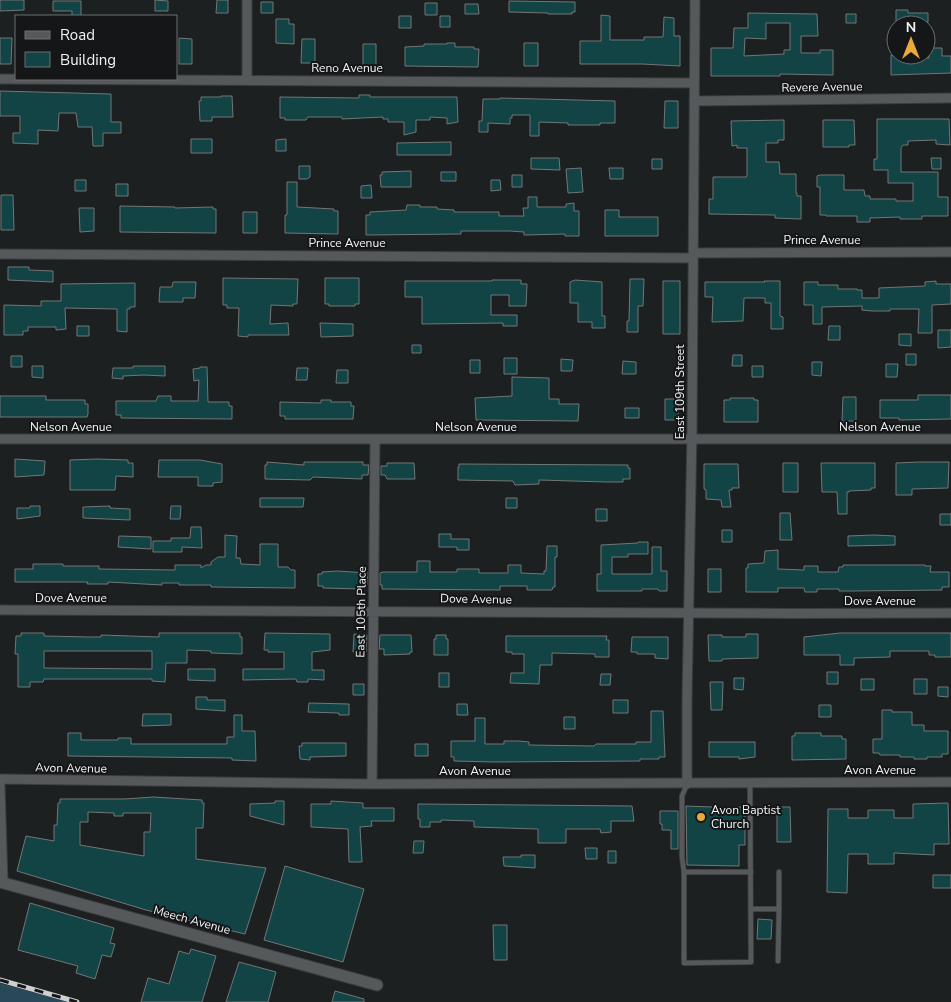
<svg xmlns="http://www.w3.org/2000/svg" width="951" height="1002" font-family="'Nunito Sans',sans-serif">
<rect width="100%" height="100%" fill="#1d2021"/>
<path fill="#294958" d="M0 983 68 1002H0Z"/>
<path fill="#124345" stroke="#737676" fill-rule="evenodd" d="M0 0H24V10L0 11Z
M155 0 168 1V11H155Z
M217 0H228V13H216Z
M53 1H81V16H72V11H53Z
M509 1 575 2V12H572V14H548V13L509 12Z
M261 2H273V13H261Z
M425 3H437V15H425Z
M465 4H478L479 14H465Z
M896 10H908V13H928V22L896 21Z
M748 13 817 14 818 36H801V53H820V50H833V75L780 74V76H711V48H733L734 28H748ZM766 23H790V50H784V54L744 56 745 38 766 39Z
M846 14H856V23H846Z
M601 15 610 16V40H644V37H663L664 17 674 18V36H680V66L642 64H580V41H601Z
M399 16H411V28H399Z
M440 16H450V27H440Z
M276 19H289V24H294V44L276 43Z
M0 38H12L11 64H0Z
M179 38 192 39V64H179Z
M302 39H315V63H301Z
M447 43H455V47H474V49H479L478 67 405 66V47L424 46V44H447Z
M524 43H538V66H524Z
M363 44H376V66H363Z
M929 48H942V56H951V73L891 75V55H903V58H929Z
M0 91 111 94V122H121V133H103V146H93L92 127H78L76 113H59L58 131 38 130V144L13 143V133H20V116H0Z
M359 95H370V97H457L458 122 447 124V118L430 117V120H416V132L404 135V122H388V119H383V117L342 119V117H308L306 120H285V118H280V97L359 98Z
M221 96H232L233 117H212V121H200L199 101H201V97H221Z
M500 98 615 101V123H600V125H568V123L539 122V136H530V115H512V118H510V124L488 123V132H479V121H482L483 99H500Z
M665 101H678V128H664Z
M877 119H949L950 145 936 144V140L908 141V145H903L901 148V172H938V197H948V216H922V219H900V217L870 218V222H857V216H826V215H820V187H817V176L820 175H844V190H864L865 196H870V199H896V201H913V183H888V170H874V159H877Z
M784 120V140H778V143H766V162H779L780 174H796V193H797V196H801V219L775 218V215L709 214V199H713V177H746L747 176V148H737V145L732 146 731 121Z
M823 120H854L855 145H849V147H823Z
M191 139H212V153H191Z
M286 139V151H276V140Z
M451 142V155H397V143Z
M531 158H559L560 170 531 169Z
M931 158H941V169H932Z
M652 159H662V169H652Z
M299 166H310V177L307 179H299Z
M581 168 583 192 568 193 566 169Z
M609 168H623V179H610Z
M411 171V187H381L380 175H382V172Z
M441 172H456V181H441Z
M512 175H522V187H512Z
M75 180H86V191H75Z
M491 180H500L501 190 491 191Z
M287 182H297V207L334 209V211H338V234L285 233V215H287Z
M116 184H128V196H116Z
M371 185 372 198H361V186Z
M1 195H13L14 230H1Z
M528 197H537V207H566V204L574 203V211H579V236H565V234L524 235V232L510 231H461V234L366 235V215H370V212L406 210 407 205H420V207H437V209L454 210V212H499V216H524L523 208H528Z
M120 206 175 207V208L213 207V209H216V233L120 232Z
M79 208H94V231L80 232Z
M605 210H619V217H658V236H605Z
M243 212H257V233H243Z
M8 267H29V270L53 271V282L8 280Z
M223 278 298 279 297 304H293V306L271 305 270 324 288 323 289 335H248V337L238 336 239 308H227V305H223Z
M325 278H359V304H355V306H329V304H325Z
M630 279H644L643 306H638V332H627V321H629Z
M492 280H521V284H527L526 306H509V295H491V315H517V326H503V323L422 324V297H405V281H492Z
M575 280 602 282V316H605V328H592V322H578V303H570V282Z
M663 281H680V334H663Z
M764 281H780V316L783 317V329H771V303H765V298H744L743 321 712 322 713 297H705V282H765Z
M936 281V284H951V304L932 305V333H918L919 309H890V311H872L862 310V306L822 307V324H813V305H804V282H818V285H838V289H857V290H862V298H879V288L925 286V282Z
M173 282H196L195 298H183V302H159L160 287H172Z
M135 283V307H130V309H127V332L117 331V309L65 308 66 329 56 330V327H28V331H23V335H4V305L41 306V301H61V284Z
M320 323 353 324V336L321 337Z
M77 326H89V336H77Z
M829 326H840V340H828Z
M938 330H951V347L938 348Z
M899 334H911V346L899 345Z
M412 345H421V353H412Z
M906 354H916V365H906Z
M733 355H742V366H732Z
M11 356H22V367H11Z
M504 358H517V374H504Z
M561 359 573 360 572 371H561Z
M470 360H480V373H470Z
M623 361 636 362V374H622Z
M812 362H822L821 376 812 375Z
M886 364H898L897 377H886Z
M32 366H43V378L32 377Z
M133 366H165V376L144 375 123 376V379L112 378 113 368H133Z
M752 366H763V377H752Z
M200 367H207L208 402H229V406H232V419L121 418V415H116V401H156L158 396H171V401H198L199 380 194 381 193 369 200 368Z
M297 368H308L307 380H296Z
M337 370H348V383H336Z
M512 377 549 378V399H559V404H579L578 421 476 420 475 398 512 396Z
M918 395H951V419L899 420V418H880V400H918Z
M0 396H46V400H85V404H88V414L87 417H0Z
M843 397H856V421H842Z
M730 398H754V400H758V422H724V400H730Z
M665 399H678V420H665Z
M321 400H331V402H351V406H354L353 419H285V416H280V402L321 403Z
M625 408H639V418H625Z
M15 459 45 461 44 475 15 477Z
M97 459 128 460V463H133V477L116 476 115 490H70V460Z
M159 460H200L222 464V482L213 483V486H198V477H158Z
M267 462 304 465V462H363V465H369L368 475H362V479L313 477 310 480 265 479V465H267Z
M920 462H949L948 488 912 489V495H896V463Z
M387 463H414L415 479H387L385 475H381V466H387Z
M783 463H798V492H783Z
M821 463H875V488H871V490L849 491V492H847V514H838L837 492H822Z
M459 464 628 465V468H630V479H623V482H606L539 480V484L515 485 513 481 458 480V467H459Z
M704 464H738L739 488H732V490H729L731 507H722L721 500 706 499V490L704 489Z
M260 498H304L303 507H260Z
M506 498H517V508H506Z
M30 506H40V516L17 519V508H30Z
M110 506V508L130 509V520L83 518V507Z
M171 506H181L180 519H170Z
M596 509H607V521H596Z
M780 513H790L792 540H780Z
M940 514H951V525H940Z
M191 527H201L202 548 182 547V552H153V541H171V538H190Z
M722 530H732V542H722Z
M439 534H451V539H469V550H457V547H439Z
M225 535 237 536 236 558H240L241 564 260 565V544H278V567H288L291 570H295V588L211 587V585H179V583H162V585L108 582V584H87L88 582H15V569H33V564H63V566H99V569L175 570V565H201V568L206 565H211V562L218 557H225Z
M874 535 895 536V545L848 546V536Z
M119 536 151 537V549L118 547Z
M638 542H648V554H628V557H612V574H652V547H661V571H667V591H659L658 589H642V591H597V574H601V545L638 543Z
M547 546H557V557H555V587H553L552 590H527V586H500V590L382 589V585H380V573L383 572H417V561H430V572H457V569H479V573H508V565H521V573L544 574V571H546Z
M778 550V569L804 570V566H818V572H838L839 567H843V565H925V566H931L930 572H949V587H942V590L852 591H839V589H817V592H805L804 588H778V592H746V568H748V564L764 563 765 551Z
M708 569H721V592H708Z
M337 571 368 573 367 585H363V589L323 588V586H318V574H322V572Z
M21 633H44V636L91 637H101V635L159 637V633H240V637H242V654L211 653V651L187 650V663H166L165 682 152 681V679H44L43 682H30V687H18V654H15L16 636H21ZM44 651H152V669L44 668Z
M265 633 330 634V650L312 652V670H324V680L308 679V682H297L296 679 243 680V669H284V652H268V650H264Z
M840 633H951V657H935V655H929V651H890V657L854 658V665H840V655H804V637Z
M354 634 367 635 366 652H353Z
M746 634H758V658L722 659V661H709L708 635H722V637H746Z
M380 635H411L412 652H410V654L384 655V649H379Z
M436 635H446V639H448V655H434V639H436Z
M506 636H607L606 640H609V657H595V654L552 653V665H540L539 684 510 683 511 673H524V654H512V652H506Z
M632 637H668V659L655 658V654H637V652H631Z
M188 669H215V681L188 680Z
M827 672H838V684H827Z
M439 673H449V687H439Z
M601 674H611L610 685H600Z
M734 678H744L743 690 734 689Z
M861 679H874V690H861Z
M914 679H927V694H914Z
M710 682H723L722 710H711Z
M353 684H364V695H353Z
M938 687H948V697L938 696Z
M196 697H207V700H225V711L196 709Z
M613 700H628V713H613Z
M309 703 349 704V715H339V713L308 712Z
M457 704H467L468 715H457Z
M819 705H831V717H819Z
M882 710H892V712H912V725H924V731H948V754H942V757H927V759H914V757H900V755H880L879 753H873V739H882Z
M651 711H663L665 757H659V759H640V761L493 762 454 761V757H451V741H475V718H485V744H504V741H519L529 742V745L594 746 596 744H636V742H651Z
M143 714H171V725L142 726Z
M234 715H242V731H255L256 761 232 760V758L68 756V733H81V740H118V738H131V744H227V737H234Z
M564 717H575V729H564Z
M795 733H821V736H842V739H846V759L792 760V736H795Z
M709 742H755V757L739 759V757H709Z
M302 743H346V756L310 757V760L300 759 299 746H302Z
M415 744H428V756H415Z
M153 797 202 800V803H204L203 828H196V859L266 868 245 934 146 910 17 871 26 836 54 841V825H57L58 803H60V799H124ZM88 812 114 813V816H123V813H151L150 832H144V856L80 845V822H88Z
M275 801H284V825L250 816V804L275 803Z
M331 801 363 803V808H394V821H371L372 826 360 827 362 862H349L348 829 311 827V804H331Z
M948 803 949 844H934V855L894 853V864H868V854H848L847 893 827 892 828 809H848V818H868V810H894V818H913V804Z
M418 804 632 806 634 821H611V832L601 833 600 829H566V843H538V829L474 827V821L441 820V822H430V827H420V819H418Z
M686 806 712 807V808L745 807V845H739V866L687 865Z
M777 807H790L791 842H777Z
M660 811H678V849H671V830H662V824H660Z
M414 841H424L423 853H413Z
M585 848H597V859H586Z
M608 851H616V863H608Z
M521 855H535V868L504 866 503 857H521Z
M285 866 364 889 343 962 264 940Z
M933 875H951V888H933Z
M30 903 114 928 110 943 115 944 111 957 102 955 95 979 76 973 78 966 18 950Z
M758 919 772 920 771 939H757Z
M493 925H507V960H494Z
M191 949 216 956 202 1002H141L148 978 169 984 179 951 189 954Z
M239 962 276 972 268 1002H226Z
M335 991 364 999V1002H332Z"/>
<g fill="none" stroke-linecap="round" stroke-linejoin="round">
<g stroke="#3b3c3d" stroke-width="6">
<path id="service" d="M687 784 682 796V857L684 872V963L751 962 750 784
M684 872H751
M751 909H779V872
M778 961 779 909"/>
</g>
<g stroke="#3b3c3d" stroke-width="11">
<path id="minor" d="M247 0V80
M0 79 694 83
M694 101 951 98
M694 253 951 252
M0 254 693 258
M0 439H951
M0 610C317 610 634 615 951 613
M0 779 372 784 951 782
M372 784 375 439
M687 784V699L692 430 695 0
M0 785 3 882"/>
</g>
<g stroke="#3b3c3d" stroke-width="13">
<path id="tertiary" d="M0 882 377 985"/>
</g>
<use href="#service" stroke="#56595b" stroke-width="4.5"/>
<use href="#minor" stroke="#56595b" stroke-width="9"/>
<use href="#tertiary" stroke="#56595b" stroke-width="11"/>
<g stroke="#cecfd0" stroke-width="5">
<path id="rail" d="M0 980 77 1002"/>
</g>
<use href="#rail" stroke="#141618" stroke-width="3" stroke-dasharray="9" stroke-linecap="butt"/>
</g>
<circle fill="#eaaa39" stroke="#141618" stroke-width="2" cx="701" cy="817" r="5"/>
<g text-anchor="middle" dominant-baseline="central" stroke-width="4" stroke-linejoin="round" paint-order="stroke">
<g font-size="12" fill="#f2f3f4" stroke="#141618">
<text x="347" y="68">Reno Avenue</text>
<text transform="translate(822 87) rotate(-1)">Revere Avenue</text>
<text x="822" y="240">Prince Avenue</text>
<text x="347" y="243">Prince Avenue</text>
<text transform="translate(680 392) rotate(-90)">East 109th Street</text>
<text x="71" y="427">Nelson Avenue</text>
<text x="476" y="427">Nelson Avenue</text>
<text x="880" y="427">Nelson Avenue</text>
<text x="71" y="598">Dove Avenue</text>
<text transform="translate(476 599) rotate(1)">Dove Avenue</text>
<text x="880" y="601">Dove Avenue</text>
<text transform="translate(361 612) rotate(-89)">East 105th Place</text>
<text transform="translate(71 768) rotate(1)">Avon Avenue</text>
<text x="880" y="770">Avon Avenue</text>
<text x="475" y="771">Avon Avenue</text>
<text transform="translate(192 920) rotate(15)">Meech Avenue</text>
</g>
<g font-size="12" fill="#f2f3f4" stroke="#141618" text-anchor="start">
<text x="711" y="810">Avon Baptist<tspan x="711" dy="14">Church</tspan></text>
</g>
</g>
<rect x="15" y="15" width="162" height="65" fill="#141618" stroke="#6d6e70"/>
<rect x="25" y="31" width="25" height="8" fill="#56595b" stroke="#6d6e70"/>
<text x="60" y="40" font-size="15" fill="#f2f3f4">Road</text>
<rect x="25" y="52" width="25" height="15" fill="#124345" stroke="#6d6e70"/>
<text x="60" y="65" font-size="15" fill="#f2f3f4">Building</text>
<g transform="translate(911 40)"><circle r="24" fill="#141618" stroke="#6d6e70"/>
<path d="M0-4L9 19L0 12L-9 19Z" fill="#eaaa39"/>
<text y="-8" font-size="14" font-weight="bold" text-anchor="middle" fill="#f2f3f4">N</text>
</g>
</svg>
